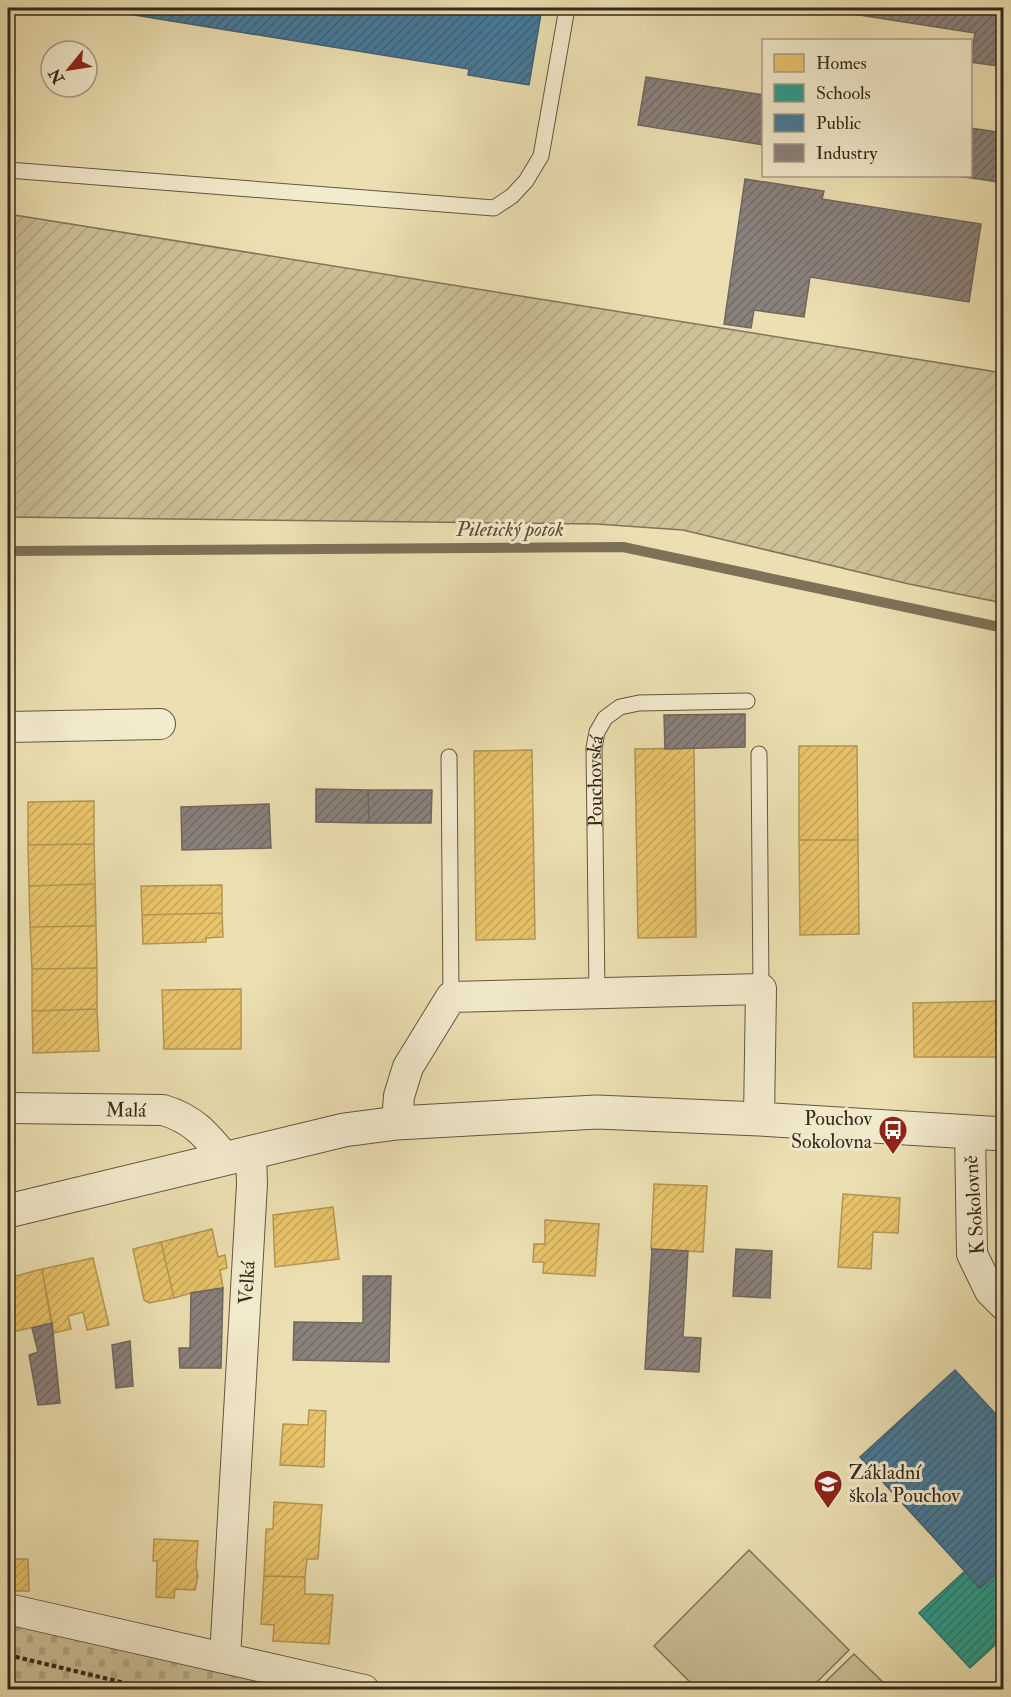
<svg xmlns="http://www.w3.org/2000/svg" width="1011" height="1697" font-family="'IM FELL Double Pica',serif">
<defs>
<pattern id="cemetery-stones" width="16" height="16" patternUnits="userSpaceOnUse" patternTransform="scale(1.5)"><rect width="16" height="16" fill="#cdc198"/><path d="M2 7V4a2 2 0 0 1 4 0v3zM10 15v-3a2 2 0 0 1 4 0v3z" fill="#b1a682"/></pattern>
<pattern id="garden-furrows" width="10" height="10" patternUnits="userSpaceOnUse" patternTransform="scale(1.5)"><rect width="10" height="10" fill="#cdc198"/><path d="M-1 1l2-2M0 10L10 0M9 11l2-2" fill="none" stroke="#b1a682"/></pattern>
<pattern id="homes-hatch" width="6" height="6" patternUnits="userSpaceOnUse" patternTransform="scale(1.5)"><rect width="6" height="6" fill="#e9c46a"/><path d="M-1 1l2-2M0 6l6-6M5 7l2-2" fill="none" stroke="#c8a85b"/></pattern>
<pattern id="schools-hatch" width="6" height="6" patternUnits="userSpaceOnUse" patternTransform="scale(1.5)"><rect width="6" height="6" fill="#2a9d8f"/><path d="M-1 1l2-2M0 6l6-6M5 7l2-2" fill="none" stroke="#258074"/></pattern>
<pattern id="public-hatch" width="6" height="6" patternUnits="userSpaceOnUse" patternTransform="scale(1.5)"><rect width="6" height="6" fill="#457b9d"/><path d="M-1 1l2-2M0 6l6-6M5 7l2-2" fill="none" stroke="#3a657f"/></pattern>
<pattern id="industry-hatch" width="6" height="6" patternUnits="userSpaceOnUse" patternTransform="scale(1.5)"><rect width="6" height="6" fill="#8a817c"/><path d="M-1 1l2-2M0 6l6-6M5 7l2-2" fill="none" stroke="#726a65"/></pattern>
</defs>
<rect width="100%" height="100%" fill="#ece0b2"/>
<filter id="stains"><feTurbulence type="fractalNoise" baseFrequency=".00333" numOctaves="4"/><feColorMatrix values="0 0 0 0 .2 0 0 0 0 .09 0 0 0 0 .02 0 0 0 .5 -.17"/></filter>
<radialGradient id="worn" r=".72"><stop offset=".6" stop-color="#630" stop-opacity="0"/><stop offset="1" stop-color="#630" stop-opacity=".3"/></radialGradient>
<path fill="#cdc198" stroke="#80755a" stroke-width="1.5" d="M749 1550 849 1650 810 1689H697L654 1646Z
M854 1654 890 1689H818Z"/>
<path fill="url(#cemetery-stones)" stroke="#80755a" stroke-width="1.5" d="M8 1618 322 1690H8Z"/>
<path fill="url(#garden-furrows)" stroke="#80755a" stroke-width="1.5" d="M8 214 1003 373V603L909 584 683 530 596 524 8 517Z"/>
<path fill="url(#homes-hatch)" stroke="#b39653" stroke-width="1.5" d="M799 746H857L858 840H799Z
M694 748 696 937 638 938 635 749Z
M532 750 535 939 476 940 474 751Z
M94 801V844L28 845V802Z
M799 840H858L859 934 800 935Z
M94 844 95 884 29 886 28 845Z
M95 884 96 926 30 927 29 886Z
M222 885V913L142 915 141 886Z
M222 913 223 937 206 938V942L143 944 142 915Z
M96 926 97 968 32 969 30 927Z
M97 968V1009L32 1011V969Z
M241 989V1049H164L162 990Z
M1004 1001V1057H914L913 1003Z
M97 1009 99 1051 33 1053 32 1011Z
M654 1184 707 1186 703 1252 651 1249Z
M843 1194 900 1198 898 1233 873 1232 871 1269 838 1267Z
M333 1207 339 1259 275 1267 273 1215Z
M545 1220 599 1224 595 1276 543 1273 544 1262H533L534 1244H545Z
M212 1229 218 1257 225 1255 227 1268 220 1270 223 1288 191 1293 174 1298 161 1242Z
M161 1242 174 1298 149 1303 144 1300 133 1249Z
M93 1258 109 1325 87 1330 83 1312 68 1316 71 1329 53 1333 42 1269Z
M42 1269 52 1323 8 1333V1278Z
M309 1410 326 1411 324 1467 280 1465 283 1424 308 1425Z
M274 1502 322 1505 318 1559H307L305 1577 264 1576 266 1529H273Z
M154 1539 198 1541 196 1567 198 1576 195 1590 175 1589 174 1598 156 1597 157 1561H153Z
M8 1559H28L29 1591H8Z
M264 1576 305 1577V1594L333 1595 329 1644 273 1641 274 1625 261 1624Z"/>
<path fill="url(#schools-hatch)" stroke="#2d7a6c" stroke-width="1.5" d="M1004 1566V1637L970 1668 919 1613 965 1571 980 1588Z"/>
<path fill="url(#public-hatch)" stroke="#406276" stroke-width="1.5" d="M91 8H542L529 85 468 75 469 69Z
M955 1370 1004 1423V1566L980 1588 860 1457Z"/>
<path fill="url(#industry-hatch)" stroke="#70675f" stroke-width="1.5" d="M814 8H1004V38L998 66 970 62 975 33Z
M646 77 764 95V145L638 125Z
M970 128 1004 133V183L958 176H970Z
M745 179 824 191 822 199 981 224 969 302 810 277 804 317 754 310 751 328 724 324Z
M745 714V747L665 749 664 715Z
M316 789 368 790 369 823 316 822Z
M368 790H432L431 823H369Z
M269 804 271 848 182 850 181 807Z
M652 1249 688 1251 683 1337 701 1338 699 1372 645 1369Z
M736 1249 772 1251 770 1298 733 1296Z
M363 1276H391L389 1362 293 1360 294 1322 363 1323Z
M223 1288 221 1368H180L179 1348H190L191 1293Z
M52 1323 60 1403 38 1405 29 1355 38 1352 32 1328Z
M130 1341 133 1386 116 1388 112 1345Z"/>
<g fill="none" stroke-linecap="round" stroke-linejoin="round">
<path stroke="#7d7257" stroke-width="10" d="M8 551 623 547 1004 628"/>
<g stroke="#625742" stroke-width="17">
<g id="service">
<path d="M8 170 494 208 512 196 526 181 541 156 567 8"/>
<path d="M759 754 761 989"/>
<path d="M449 757 451 997"/>
<path id="s1" d="M597 994 594 748 597 732 605 718 620 707 639 703 747 701"/>
</g>
</g>
<g stroke="#625742" stroke-width="32">
<g id="minor">
<path d="M8 727 160 724"/>
<path id="s2" d="M8 1108 163 1110C194 1119 207 1136 226 1159"/>
<path d="M397 1123 399 1096 408 1067 451 997 761 989 759 1119"/>
<path d="M970 1132 972 1254 990 1291 1004 1305"/>
<path d="M8 1609 364 1690"/>
<path id="s3" d="M225 1658 252 1184 251 1154"/>
</g>
</g>
<g stroke="#625742" stroke-width="35">
<path id="tertiary" d="M8 1211 344 1130 397 1123 597 1112 759 1119 1004 1134"/>
</g>
<path stroke="#34291c" stroke-width="4" stroke-dasharray="4.5 3" stroke-linecap="butt" d="M8 1655 154 1690"/>
<use href="#service" stroke="#f3ebcd" stroke-width="15"/>
<use href="#minor" stroke="#f3ebcd" stroke-width="30"/>
<use href="#tertiary" stroke="#f3ebcd" stroke-width="33"/>
</g>
<defs>
<g id="bus-pin" transform="scale(1.5)"><path d="M0 17L-7.5 6A9.5 9.5 0 1 1 7.5 6Z" fill="#8f2418" stroke="#f3ebcd"/><path d="M-5-6H5V4H4V6H2V4H-2V6H-4V4H-5ZM-3.5-4V0h7V-4ZM-3.5 1.2v1.5H-2V1.2ZM2 1.2v1.5H3.5V1.2Z" fill="#fff"/></g>
<g id="school-pin" transform="scale(1.5)"><path d="M0 17L-7.5 6A9.5 9.5 0 1 1 7.5 6Z" fill="#8f2418" stroke="#f3ebcd"/><path d="M0-5L7-2L0 1L-7-2ZM-4 1L0 2.5L4 1V4Q0 6-4 4Z" fill="#fff"/></g>
</defs>
<g fill-rule="evenodd">
<use href="#bus-pin" x="893" y="1130"/>
<use href="#school-pin" x="828" y="1484"/>
</g>
<g text-anchor="middle" dominant-baseline="central" stroke-width="6" stroke-linejoin="round" paint-order="stroke">
<g font-size="20" fill="#34291c" stroke="#f3ebcd">
<text stroke="none"><textPath href="#s1" startOffset="213">Pouchovská</textPath></text>
<text stroke="none"><textPath href="#s2" startOffset="118">Malá</textPath></text>
<text transform="translate(974 1205) rotate(-94)">K Sokolovně</text>
<text stroke="none"><textPath href="#s3" startOffset="376">Velká</textPath></text>
</g>
<g font-size="20" fill="#34291c" stroke="#f3ebcd" text-anchor="end">
<text x="872" y="1118">Pouchov<tspan x="872" dy="23">Sokolovna</tspan></text>
<text x="849" y="1472" text-anchor="start">Základní<tspan x="849" dy="23">škola Pouchov</tspan></text>
</g>
<g font-size="21" font-style="italic" fill="#584d3a" stroke="#f3ebcd">
<text x="510" y="529">Piletický potok</text>
</g>
</g>
<rect width="1011" height="1697" fill="none" stroke="#ece0b2" stroke-width="30"/>
<rect x="9" y="9" width="993" height="1679" fill="none" stroke="#34291c" stroke-width="3"/>
<rect x="15" y="15" width="981" height="1667" fill="none" stroke="#34291c" stroke-width="1.5"/>
<rect x="762" y="39" width="210" height="138" fill="#f3ebcd" stroke="#a79d86" stroke-width="1.5"/>
<rect x="774" y="54" width="30" height="18" fill="#e9c46a" stroke="#a79d86" stroke-width="1.5"/>
<text x="816" y="69" font-size="18" fill="#34291c">Homes</text>
<rect x="774" y="84" width="30" height="18" fill="#2a9d8f" stroke="#a79d86" stroke-width="1.5"/>
<text x="816" y="99" font-size="18" fill="#34291c">Schools</text>
<rect x="774" y="114" width="30" height="18" fill="#457b9d" stroke="#a79d86" stroke-width="1.5"/>
<text x="816" y="129" font-size="18" fill="#34291c">Public</text>
<rect x="774" y="144" width="30" height="18" fill="#8a817c" stroke="#a79d86" stroke-width="1.5"/>
<text x="816" y="159" font-size="18" fill="#34291c">Industry</text>
<g transform="translate(69 69) rotate(240)"><circle r="28" fill="#f3ebcd" stroke="#a79d86" stroke-width="1.5"/>
<path d="M0-4.5L10 22L0 15L-10 22Z" fill="#8f2418"/>
<text y="-9" font-size="16" font-weight="bold" text-anchor="middle" fill="#34291c">N</text>
</g>
<rect width="100%" height="100%" filter="url(#stains)"/>
<rect width="100%" height="100%" fill="url(#worn)"/>
</svg>
